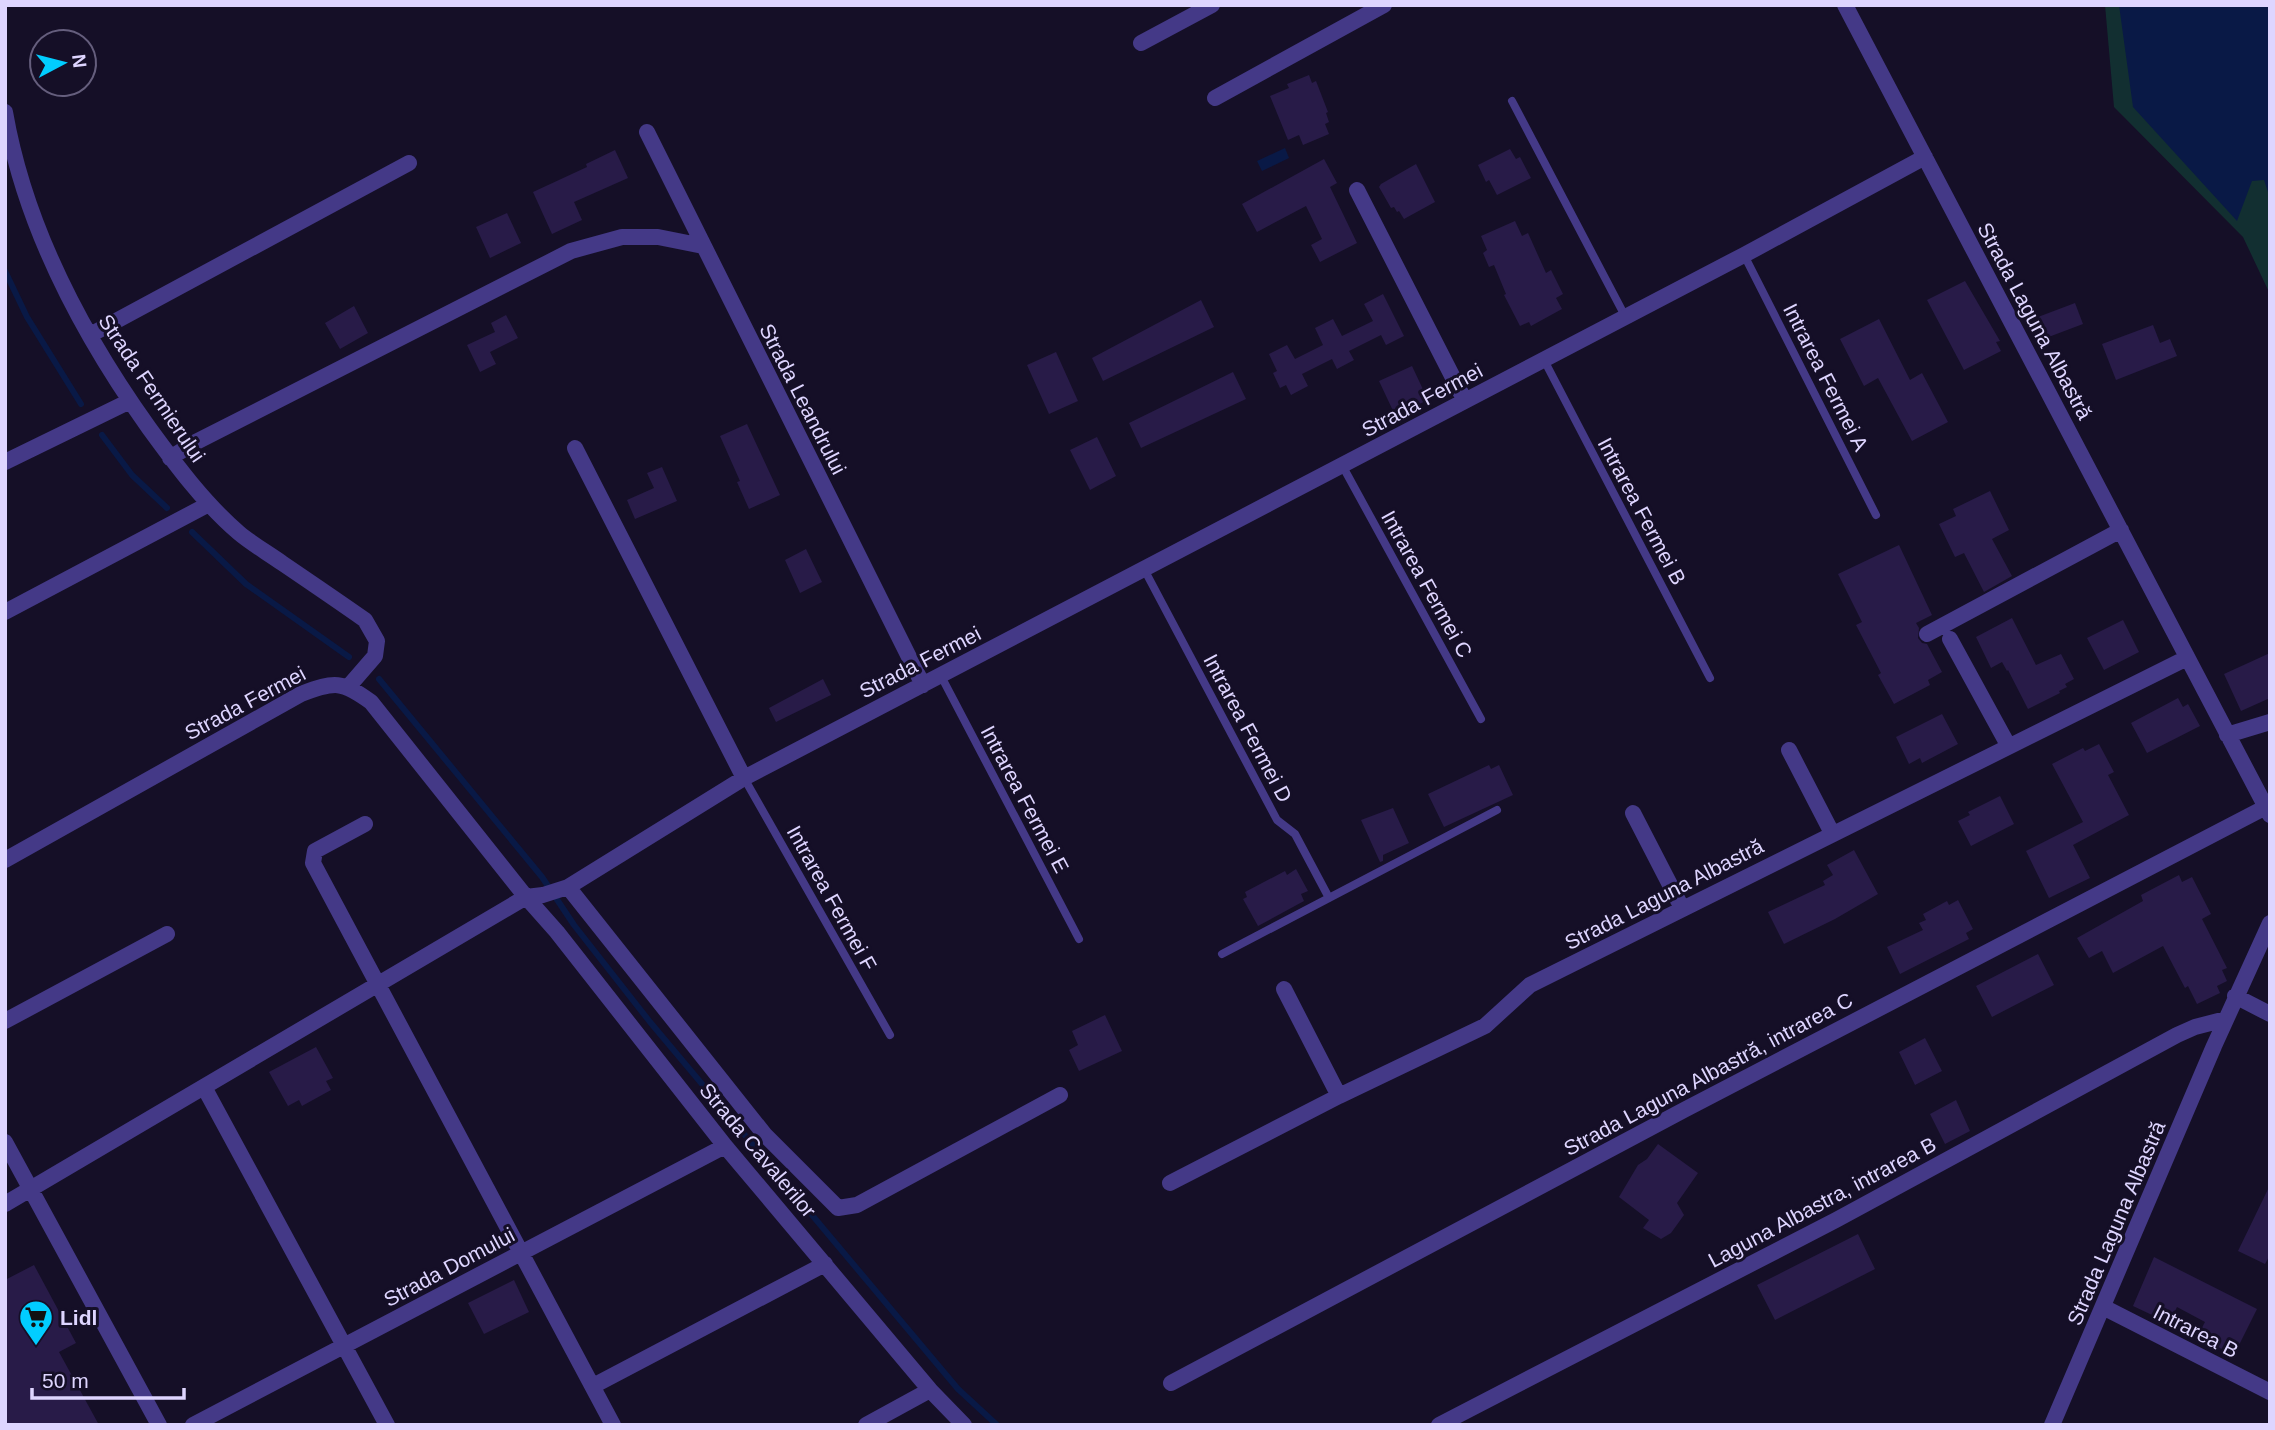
<svg xmlns="http://www.w3.org/2000/svg" width="2275" height="1430" font-family="Helvetica,sans-serif">
<rect width="100%" height="100%" fill="#150f27"/>
<path fill="#122f31" d="M2105 5H2270V294L2243 237 2114 107Z"/>
<path fill="#091946" d="M2119 5H2270V198L2264 180 2252 181 2237 221 2133 107Z
M1285 148 1289 158 1262 171 1257 161Z"/>
<g fill="none" stroke-linecap="round" stroke-linejoin="round">
<path stroke="#091946" stroke-width="6" d="M5 271 27 317 81 404
M102 435 132 475 167 508
M192 532 246 584 349 657
M379 679 542 877 574 925 650 1022 958 1389 997 1425"/>
</g>
<path fill="#281b48" d="M1309 75 1312 83 1316 81 1328 112 1326 113 1329 122 1325 124 1329 134 1303 145 1299 135 1288 140 1270 96 1289 88 1287 84Z
M1510 149 1516 159 1520 157 1531 178 1497 195 1489 180 1486 182 1478 165Z
M615 150 628 178 574 202 582 220 552 234 533 192 587 167 586 164Z
M1324 159 1337 183 1330 187 1357 243 1320 262 1311 245 1322 239 1306 206 1257 232 1242 204Z
M1416 164 1435 202 1404 219 1399 211 1397 212 1394 207 1391 208 1379 187 1381 184Z
M507 213 521 243 490 258 476 227Z
M1515 221 1522 236 1528 233 1546 273 1551 270 1563 294 1556 298 1562 309 1531 326 1529 322 1520 326 1504 295 1506 294 1494 265 1489 267 1483 253 1487 250 1481 236Z
M1965 281 2000 341 1996 342 2001 351 1964 370 1927 300Z
M1383 294 1404 336 1386 345 1381 335 1349 351 1354 360 1337 369 1332 359 1302 374 1308 386 1291 395 1286 385 1280 388 1273 373 1277 371 1269 354 1287 345 1295 359 1323 345 1315 328 1333 319 1342 336 1373 321 1364 304Z
M1201 300 1214 327 1103 381 1092 358Z
M2075 303 2083 324 2038 341 2030 320Z
M354 306 368 333 340 349 325 323Z
M506 315 518 338 490 352 496 364 480 372 467 345 495 332 491 323Z
M1879 319 1910 380 1922 373 1948 422 1912 441 1878 378 1864 386 1840 339Z
M2153 325 2160 343 2170 339 2177 356 2116 380 2102 344Z
M1056 352 1078 401 1049 414 1027 365Z
M1412 366 1428 400 1395 415 1379 381Z
M1233 372 1246 399 1141 448 1129 423Z
M747 424 780 495 749 509 737 482 740 481 720 436Z
M1097 437 1116 476 1090 490 1070 450Z
M662 467 677 501 635 519 627 500 654 488 647 473Z
M1990 491 2009 530 1992 539 2012 576 1984 592 1964 553 1955 557 1939 524 1956 516 1953 509Z
M1899 545 1932 615 1916 623 1919 628 1918 638 1922 643 1927 644 1942 672 1928 680 1930 685 1894 704 1878 675 1881 673 1856 625 1862 622 1838 574Z
M806 549 822 582 800 593 785 560Z
M2012 618 2036 665 2061 654 2074 679 2065 684 2067 687 2059 691 2060 693 2028 709 2008 670 2007 671 2002 662 1991 668 1976 637Z
M2123 620 2139 652 2104 670 2087 638Z
M2270 653V698L2241 711 2224 674Z
M823 679 831 695 776 722 769 708Z
M2178 698 2183 707 2188 704 2200 726 2147 753 2131 723Z
M1942 714 1958 744 1922 763 1920 758 1909 764 1896 737Z
M2099 744 2114 772 2108 775 2129 815 2073 845 2090 878 2049 898 2026 851 2083 822 2052 764 2083 748 2085 751Z
M1489 765 1491 769 1499 765 1513 795 1444 827 1428 794Z
M2000 796 2014 824 1971 846 1958 821 1970 815 1968 812Z
M1393 808 1409 843 1383 855V861L1380 862 1361 820Z
M1854 850 1878 894 1835 919 1784 944 1768 912 1825 885 1823 881 1833 875 1827 865Z
M1296 869 1308 891 1301 894 1304 901 1258 926 1243 899 1247 897 1245 892 1285 871 1287 875Z
M2179 875 2182 882 2192 877 2211 914 2202 919 2227 968 2222 970 2227 981 2217 986 2220 993 2197 1004 2188 986 2185 988 2163 946 2113 973 2102 951 2089 958 2077 938 2143 901 2141 895Z
M1958 900 1973 929 1966 933 1969 939 1900 974 1887 947 1923 930 1919 923 1926 920 1923 914 1947 901 1949 905Z
M2038 954 2054 985 1992 1017 1976 986Z
M1105 1015 1122 1051 1079 1071 1069 1050 1078 1045 1072 1031Z
M1925 1038 1942 1071 1915 1085 1899 1052Z
M316 1047 333 1078 326 1081 331 1090 302 1106 299 1100 288 1106 269 1072Z
M1956 1100 1970 1131 1945 1144 1930 1114Z
M1658 1144 1698 1173 1677 1203 1684 1215 1671 1233 1661 1239 1643 1228 1649 1220 1619 1197 1638 1165 1647 1159Z
M2270 1185V1255L2265 1264 2238 1251Z
M1858 1234 1875 1269 1775 1320 1757 1285Z
M2154 1257 2257 1309 2234 1355 2197 1337 2205 1322 2177 1307 2169 1323 2133 1306Z
M34 1265 76 1343 59 1352 99 1425H5V1280Z
M514 1280 529 1312 484 1334 468 1303Z"/>
<g fill="none" stroke-linecap="round" stroke-linejoin="round">
<path stroke="#443987" stroke-width="8" d="M1512 101 1625 316
M1744 255 1876 515
M1544 360 1710 678
M1342 465 1481 719
M1144 569 1277 820 1295 834 1328 896
M941 676 1079 939
M744 778 890 1035
M1222 954 1497 810"/>
<path stroke="#443987" stroke-width="16" d="M1845 5 2270 815
M1141 43 1212 5
M1215 98 1384 5
M5 112C25 227 82 334 149 428 176 465 204 503 239 533 252 544 268 553 282 563 310 582 338 601 365 620L377 641 375 656 349 686
M647 132 923 685
M1357 190 1465 401
M90 335 409 163
M575 448 744 778
M170 458 194 443 571 251 622 237H658L703 246
M5 462 130 401
M5 612 209 504
M1927 634 2121 530
M1950 639 2008 745
M2227 735 2270 722
M1789 750 1832 833
M1633 813 1682 908
M365 824 315 851 313 863 613 1425
M5 860 301 694C335 681 342 681 371 702L526 897 543 895 568 887 744 778 1744 255 1925 157
M568 887 765 1135 838 1208 857 1205 1060 1095
M1284 989 1339 1096
M2235 996 2270 1014
M5 1021 167 934
M204 1087 387 1425
M5 1142 159 1425
M1170 1183 1339 1096 1485 1026 1530 985 2187 658
M5 1204 526 897 557 932 725 1146 930 1390 964 1425
M2103 1307 2270 1392
M1171 1383 1684 1110 2266 807
M593 1386 825 1264
M193 1425 725 1146
M866 1425 930 1390
M1439 1425 1836 1220 2177 1035 2195 1027 2226 1019
M2052 1425 2214 1046 2270 923"/>
</g>
<defs>
<g id="supermarket-pin" transform="scale(1.75)"><path d="M0 17L-7.5 6A9.5 9.5 0 1 1 7.5 6Z" fill="#01cdff" stroke="#150f27"/><path d="M-6-5.5h2.5l.6 2H6L4.5 2H-2.5L-4.4-4H-6ZM-1.5 3.2a1.3 1.3 0 1 0 .1 0ZM3 3.2a1.3 1.3 0 1 0 .1 0Z" fill="#111"/></g>
</defs>
<g fill-rule="evenodd">
<use href="#supermarket-pin" x="36" y="1317"/>
</g>
<g text-anchor="middle" dominant-baseline="central" stroke-width="6" stroke-linejoin="round" paint-order="stroke">
<g font-size="21" fill="#ded5ff" stroke="#150f27">
<text transform="translate(2035 321) rotate(62)">Strada Laguna Albastră</text>
<text transform="translate(1826 377) rotate(63)">Intrarea Fermei A</text>
<text transform="translate(152 388) rotate(56)">Strada Fermierului</text>
<text transform="translate(803 399) rotate(63)">Strada Leandrului</text>
<text transform="translate(1422 400) rotate(-28)">Strada Fermei</text>
<text transform="translate(1642 511) rotate(62)">Intrarea Fermei B</text>
<text transform="translate(1427 584) rotate(61)">Intrarea Fermei C</text>
<text transform="translate(920 662) rotate(-27)">Strada Fermei</text>
<text transform="translate(245 703) rotate(-28)">Strada Fermei</text>
<text transform="translate(1248 728) rotate(62)">Intrarea Fermei D</text>
<text transform="translate(1025 799) rotate(62)">Intrarea Fermei E</text>
<text transform="translate(1664 894) rotate(-27)">Strada Laguna Albastră</text>
<text transform="translate(832 898) rotate(61)">Intrarea Fermei F</text>
<text transform="translate(1708 1074) rotate(-28)">Strada Laguna Albastră, intrarea C</text>
<text transform="translate(758 1150) rotate(50)">Strada Cavalerilor</text>
<text transform="translate(1822 1202) rotate(-28)">Laguna Albastra, intrarea B</text>
<text transform="translate(2116 1223) rotate(-67)">Strada Laguna Albastră</text>
<text transform="translate(449 1267) rotate(-28)">Strada Domului</text>
<text transform="translate(2196 1331) rotate(27)">Intrarea B</text>
</g>
<g font-size="21" font-weight="bold" fill="#ded5ff" stroke="#150f27" text-anchor="start">
<text x="60" y="1317">Lidl</text>
</g>
</g>
<rect width="2275" height="1430" fill="none" stroke="#ded5ff" stroke-width="14"/>
<g transform="translate(63 63) rotate(83)"><circle r="33" fill="#150f27" stroke="#655e7d" stroke-width="2"/>
<path d="M0-5L12 26L0 18L-12 26Z" fill="#01cdff"/>
<text y="-10" font-size="19" font-weight="bold" text-anchor="middle" fill="#ded5ff">N</text>
</g>
<path d="M32 1388v10h152v-10" fill="none" stroke="#ded5ff" stroke-width="3.5"/>
<text x="42" y="1388" font-size="21" fill="#ded5ff" stroke="#150f27" stroke-width="5" paint-order="stroke">50 m</text>
</svg>
